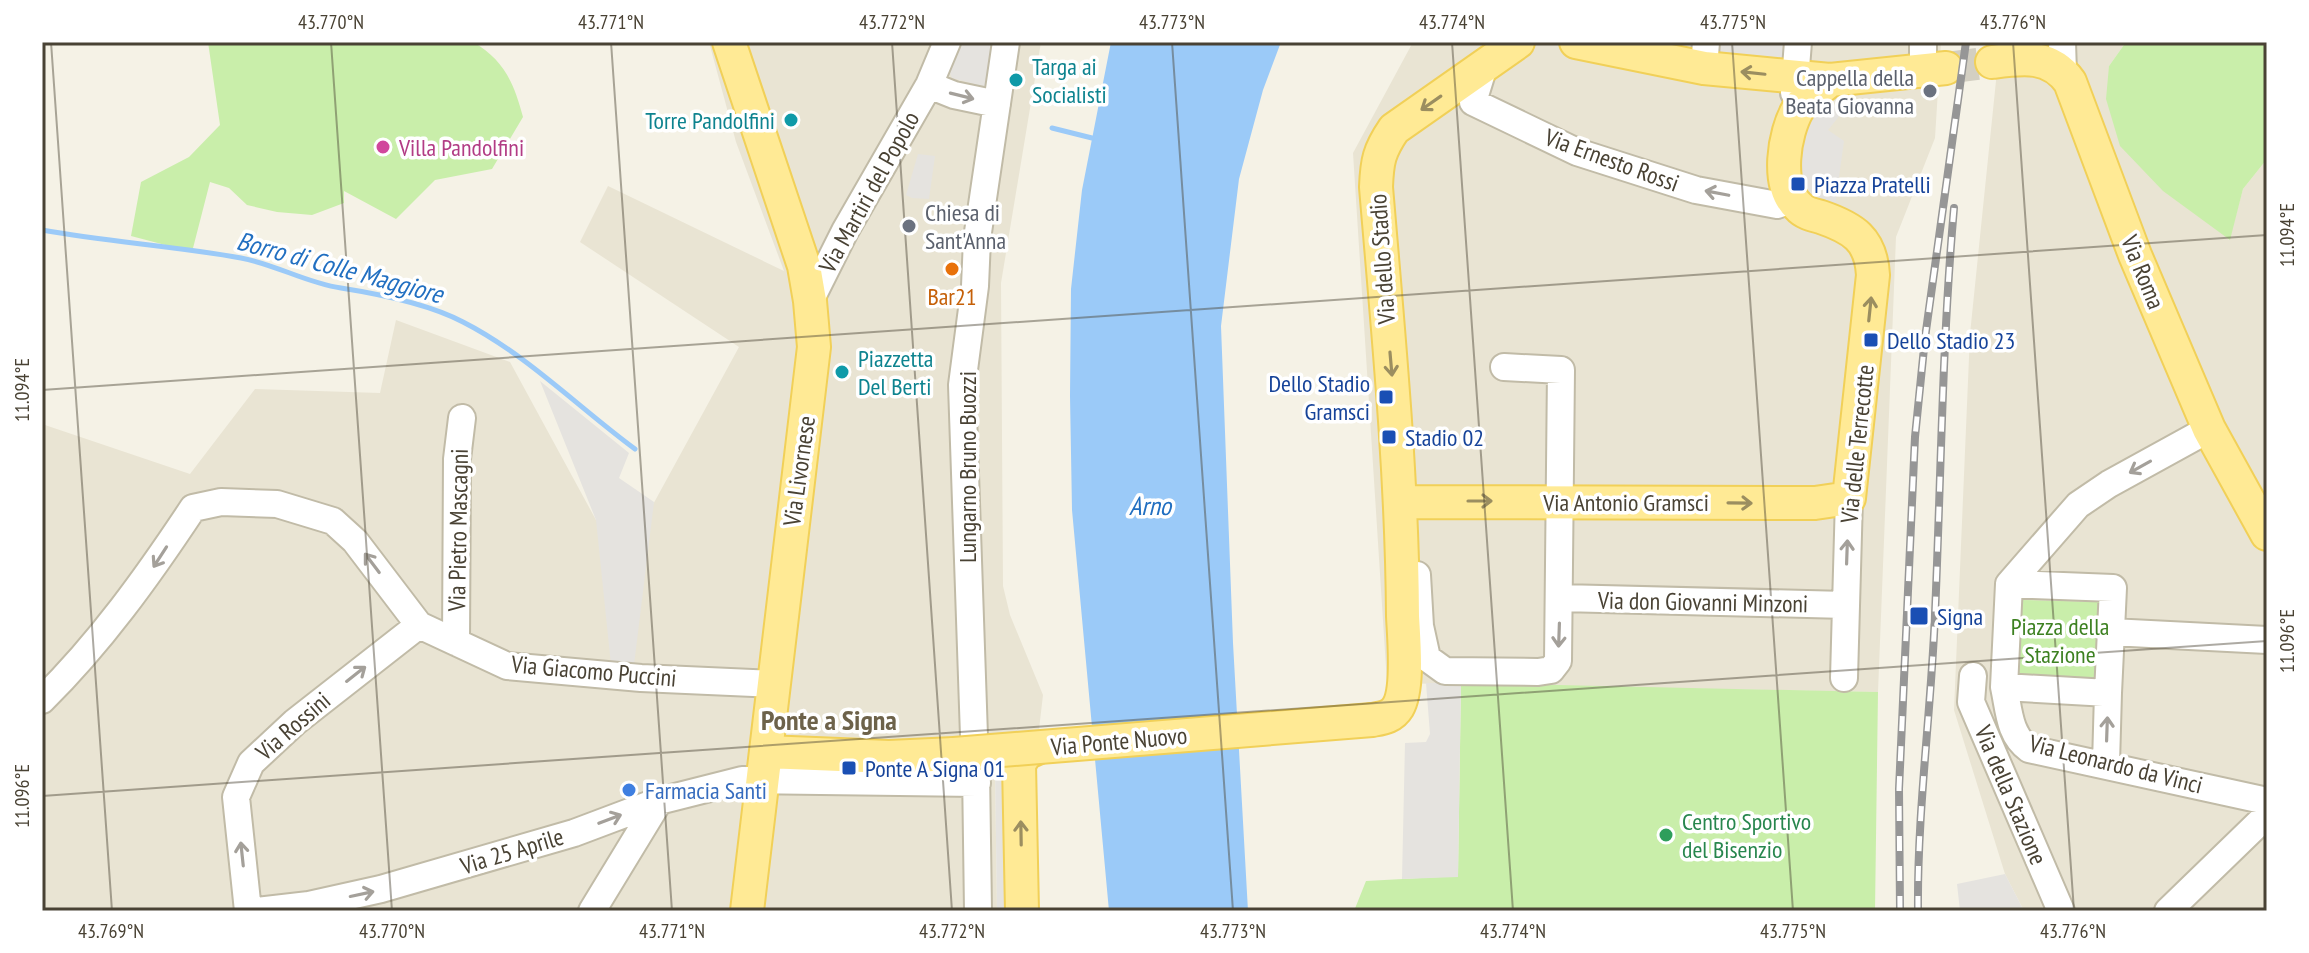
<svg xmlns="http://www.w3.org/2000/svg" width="2309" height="953" font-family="'PT Sans Narrow',sans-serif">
<rect width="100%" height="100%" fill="#f5f2e6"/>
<path fill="#e9e4d3" d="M709 42H1041L1001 283 1003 586 1010 615 1043 695 1035 764 995 768 997 911H42V424L190 474 255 389 380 393 396 320 510 362 596 520 632 543 739 347 580 242 608 186 784 271 736 142Z
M1413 42H1941L1935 138 1896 237 1878 692 1387 683 1353 153Z
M2000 42H2126L2109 66 2229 240 2243 189 2267 159V911H2024L2005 874 1954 710 1970 334Z"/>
<path fill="#c9eeaa" d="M208 42H473C504 60 514 83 523 117L492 169 435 180 396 219 344 191V203L312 215 277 212 247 205 229 188 210 182 192 252 131 236 141 182 189 157 220 125Z
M2126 42H2267V159L2243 189 2230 240 2163 191 2120 146 2106 99 2109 66Z
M2021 600 2100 602 2098 680 2019 677Z
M1461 683 1878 692 1875 911H1354L1366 881 1458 876Z"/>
<path fill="#e5e3df" d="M958 42H994L990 81 986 87 952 78 949 71Z
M1715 42H1791L1790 64 1714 57Z
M1825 93 1841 114 1828 130 1844 141 1834 213 1800 192 1804 111Z
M918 154 935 156 929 199 912 198 906 195Z
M540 381 629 453 619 478 654 502 634 665H611L596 520Z
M1426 683H1461L1458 877 1402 879 1405 743 1426 742 1430 734Z
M1025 765 1029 911H997L995 767Z
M2005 874 2024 911H1960L1957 884Z"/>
<path fill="#9bcaf8" d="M1111 42H1281L1263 90 1239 179 1221 326 1233 643 1248 911H1109L1072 510 1070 396 1071 289 1082 190Z"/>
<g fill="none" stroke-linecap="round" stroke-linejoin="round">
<path stroke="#9bcaf8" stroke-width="5" d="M1052 128 1092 138
M42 230C108 242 176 246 241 258 275 264 306 283 341 288 379 294 429 304 463 322 526 354 578 407 635 449"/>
<path stroke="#d3cfc2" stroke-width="32" stroke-dasharray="32 16" stroke-linecap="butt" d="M1946 68 1992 62"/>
<g stroke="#c1bba7" stroke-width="30">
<path id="minor" d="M2062 42 2063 73
M1484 66 1473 102 1577 152 1696 190 1777 205 1793 199
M1704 68 1706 42
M1923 71V42
M929 85 954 95 997 104
M1794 93 1798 42
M810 301 845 231 929 85 947 42
M1417 575 1420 626 1427 658 1445 671 1538 672 1551 670 1558 661 1561 370 1504 367
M2009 584 2113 588 2108 693 2004 687Z
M2009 584 2078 505 2109 484 2209 429
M1561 598 1846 605
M2111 632 2267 640
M456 642 457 459 462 418
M1973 676 1971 702 2061 911
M1844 678 1849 498
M2004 687C2009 710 2009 735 2029 749L2267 801
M42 700C100 643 148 576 193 508L221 502 277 504 333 521 355 541 419 625 507 666 641 678 774 684
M974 736 962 385 975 286 977 239 1006 42
M2106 764 2108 693
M976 770 978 911
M248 911 236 797 251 763 295 722 419 625
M257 911 309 905 381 889 574 833 659 801 742 780 977 783
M592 911 659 801
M2168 911 2267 815"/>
</g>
<g stroke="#f1d058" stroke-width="36">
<path id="major" d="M729 42 804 266 810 301 814 347 747 911
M1576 42 1704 68 1830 80 1946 68
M1992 62C2023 58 2050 54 2070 82L2135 255 2209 429 2267 534
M1402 502 1815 503 1849 498 1873 275C1871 239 1853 228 1821 217 1814 215 1804 213 1799 207 1775 186 1784 133 1798 109 1806 97 1820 89 1830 80
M1372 720C1383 718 1392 717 1398 707 1409 688 1404 638 1403 616 1402 472 1388 330 1376 187 1377 161 1379 151 1394 129L1518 42
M766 752 889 757 954 754
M1022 911 1019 764 1026 753 1037 748"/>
</g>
<use href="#minor" stroke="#fff" stroke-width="26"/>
<use href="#major" stroke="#ffea95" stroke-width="32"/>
<g stroke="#969696" stroke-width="8">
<path id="rail" d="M1900 911 1899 789 1915 437 1925 338 1966 42
M1918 911C1917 812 1931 713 1935 614 1941 479 1942 343 1954 208"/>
</g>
<use href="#rail" stroke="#fff" stroke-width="5" stroke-dasharray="15" stroke-linecap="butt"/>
<g stroke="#f1d058" stroke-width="36" stroke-linecap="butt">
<path id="major-bridge" d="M954 754 1372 720"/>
</g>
<use href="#major-bridge" stroke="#ffea95" stroke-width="32"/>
</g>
<defs><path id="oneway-shaft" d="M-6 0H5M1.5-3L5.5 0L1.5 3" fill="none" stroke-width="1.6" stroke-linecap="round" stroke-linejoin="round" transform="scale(2)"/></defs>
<g stroke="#9b8e60">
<use href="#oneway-shaft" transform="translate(1753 73) rotate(-174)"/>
<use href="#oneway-shaft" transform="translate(1431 103) rotate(145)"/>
<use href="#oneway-shaft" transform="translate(1870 309) rotate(-84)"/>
<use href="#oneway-shaft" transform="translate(1391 364) rotate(85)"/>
<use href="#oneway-shaft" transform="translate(1480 501)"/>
<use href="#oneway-shaft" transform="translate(1740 503) rotate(1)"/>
<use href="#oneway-shaft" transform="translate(1021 833) rotate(-91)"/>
</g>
<g stroke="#a4a09a">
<use href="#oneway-shaft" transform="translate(962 96) rotate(14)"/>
<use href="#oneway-shaft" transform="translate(1717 193) rotate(-169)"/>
<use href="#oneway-shaft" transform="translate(2140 467) rotate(151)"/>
<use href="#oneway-shaft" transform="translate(1847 552) rotate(-88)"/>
<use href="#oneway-shaft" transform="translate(160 557) rotate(123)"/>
<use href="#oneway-shaft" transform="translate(372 563) rotate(-127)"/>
<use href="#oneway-shaft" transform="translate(1559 635) rotate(92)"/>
<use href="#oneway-shaft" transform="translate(356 674) rotate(-38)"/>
<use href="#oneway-shaft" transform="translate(2107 729) rotate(-88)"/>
<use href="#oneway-shaft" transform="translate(610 819) rotate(-21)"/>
<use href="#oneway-shaft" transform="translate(242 854) rotate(-96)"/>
<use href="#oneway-shaft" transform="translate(362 894) rotate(-12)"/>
</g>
<path fill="none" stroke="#494234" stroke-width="2" stroke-opacity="0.45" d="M51 42 112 911M331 42 392 911M611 42 672 911M892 42 952 911M1172 42 1233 911M1452 42 1513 911M1732 42 1793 911M2013 42 2074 911M42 390 2267 235M42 796 2267 641"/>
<g fill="#0f9aa8" stroke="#fff" stroke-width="3">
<circle cx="1016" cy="80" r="8"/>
<circle cx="791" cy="120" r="8"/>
<circle cx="842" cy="372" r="8"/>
</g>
<g fill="#6b7280" stroke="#fff" stroke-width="3">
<circle cx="1930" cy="91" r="8"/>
<circle cx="909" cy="226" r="8"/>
</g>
<circle fill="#d1479c" stroke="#fff" stroke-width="3" cx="383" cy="147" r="8"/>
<g fill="#1a4fb4" stroke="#fff" stroke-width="3">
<rect x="1790" y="176" width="16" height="16" rx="4"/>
<rect x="1863" y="332" width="16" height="16" rx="4"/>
<rect x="1378" y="389" width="16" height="16" rx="4"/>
<rect x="1381" y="429" width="16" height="16" rx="4"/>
<rect x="1909" y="606" width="20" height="20" rx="4"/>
<rect x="841" y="760" width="16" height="16" rx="4"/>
</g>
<circle fill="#e8710a" stroke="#fff" stroke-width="3" cx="952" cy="269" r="8"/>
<circle fill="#3f7fe0" stroke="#fff" stroke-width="3" cx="629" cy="790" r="8"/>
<circle fill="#2e9e5b" stroke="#fff" stroke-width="3" cx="1666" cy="835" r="8"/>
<g text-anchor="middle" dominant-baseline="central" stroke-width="7" stroke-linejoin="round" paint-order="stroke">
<g font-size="24" fill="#0d838f" stroke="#fff" text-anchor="start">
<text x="1032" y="66">Targa ai<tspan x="1032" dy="28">Socialisti</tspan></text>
<text x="775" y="120" text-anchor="end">Torre Pandolfini</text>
<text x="858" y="358">Piazzetta<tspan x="858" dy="28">Del Berti</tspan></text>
</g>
<g font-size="24" fill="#5b616d" stroke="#fff" text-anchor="end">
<text x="1914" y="77">Cappella della<tspan x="1914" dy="28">Beata Giovanna</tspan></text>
<text x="925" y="212" text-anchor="start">Chiesa di<tspan x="925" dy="28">Sant'Anna</tspan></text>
</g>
<g font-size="24" fill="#b23c85" stroke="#fff" text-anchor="start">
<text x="399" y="147">Villa Pandolfini</text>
</g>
<g font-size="24" fill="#494234" stroke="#fff">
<text transform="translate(1612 160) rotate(20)">Via Ernesto Rossi</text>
<text transform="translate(869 192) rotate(-61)">Via Martiri del Popolo</text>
<text transform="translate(1382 259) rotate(-94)">Via dello Stadio</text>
<text transform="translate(2143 272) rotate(68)">Via Roma</text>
<text transform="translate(1857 444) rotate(-84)">Via delle Terrecotte</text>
<text transform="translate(967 467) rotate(-90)">Lungarno Bruno Buozzi</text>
<text transform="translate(799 471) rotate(-82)">Via Livornese</text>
<text x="1626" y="502">Via Antonio Gramsci</text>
<text transform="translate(458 530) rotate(-89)">Via Pietro Mascagni</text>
<text transform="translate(1703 602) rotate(1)">Via don Giovanni Minzoni</text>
<text transform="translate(594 671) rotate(5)">Via Giacomo Puccini</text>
<text transform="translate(293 726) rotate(-41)">Via Rossini</text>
<text transform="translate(1119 741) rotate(-5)">Via Ponte Nuovo</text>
<text transform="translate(2116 764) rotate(14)">Via Leonardo da Vinci</text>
<text transform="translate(2011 795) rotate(67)">Via della Stazione</text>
<text transform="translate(512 851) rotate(-17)">Via 25 Aprile</text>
</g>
<g font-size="24" fill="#164399" stroke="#fff" text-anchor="start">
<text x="1814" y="184">Piazza Pratelli</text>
<text x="1887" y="340">Dello Stadio 23</text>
<text x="1370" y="383" text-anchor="end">Dello Stadio<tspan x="1370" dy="28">Gramsci</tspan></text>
<text x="1405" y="437">Stadio 02</text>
<text x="1937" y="616">Signa</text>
<text x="865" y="768">Ponte A Signa 01</text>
</g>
<g font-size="24" fill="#c56008" stroke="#fff">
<text x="952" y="296">Bar21</text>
</g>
<g font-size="24" fill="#3d8121" stroke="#fff">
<text x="2060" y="626">Piazza della<tspan x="2060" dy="28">Stazione</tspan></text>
</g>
<g font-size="24" fill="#366cbe" stroke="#fff" text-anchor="start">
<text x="645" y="790">Farmacia Santi</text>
</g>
<g font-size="24" fill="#27864d" stroke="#fff" text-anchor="start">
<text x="1682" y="821">Centro Sportivo<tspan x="1682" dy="28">del Bisenzio</tspan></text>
</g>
<g font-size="26" font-style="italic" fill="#216fc1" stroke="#fff">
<text transform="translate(340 267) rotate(15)">Borro di Colle Maggiore</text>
<text x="1150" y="505">Arno</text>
</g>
<g font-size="28" font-weight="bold" fill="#6d624a" stroke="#fff">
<text x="829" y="719">Ponte a Signa</text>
</g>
</g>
<rect width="2309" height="953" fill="none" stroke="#ffffff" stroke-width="88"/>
<rect x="44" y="44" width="2221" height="865" fill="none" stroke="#494234" stroke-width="3"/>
<g font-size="20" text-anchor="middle" fill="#494234">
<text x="331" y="29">43.770°N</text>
<text x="611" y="29">43.771°N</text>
<text x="892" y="29">43.772°N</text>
<text x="1172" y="29">43.773°N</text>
<text x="1452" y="29">43.774°N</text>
<text x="1733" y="29">43.775°N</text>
<text x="2013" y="29">43.776°N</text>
<text transform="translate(2287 235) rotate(-90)" y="7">11.094°E</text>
<text transform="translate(22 390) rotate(-90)" y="7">11.094°E</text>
<text transform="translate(2287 641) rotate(-90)" y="7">11.096°E</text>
<text transform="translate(22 796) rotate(-90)" y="7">11.096°E</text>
<text x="111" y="938">43.769°N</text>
<text x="392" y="938">43.770°N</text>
<text x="672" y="938">43.771°N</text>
<text x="952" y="938">43.772°N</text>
<text x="1233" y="938">43.773°N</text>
<text x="1513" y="938">43.774°N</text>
<text x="1793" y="938">43.775°N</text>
<text x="2073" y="938">43.776°N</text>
</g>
</svg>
